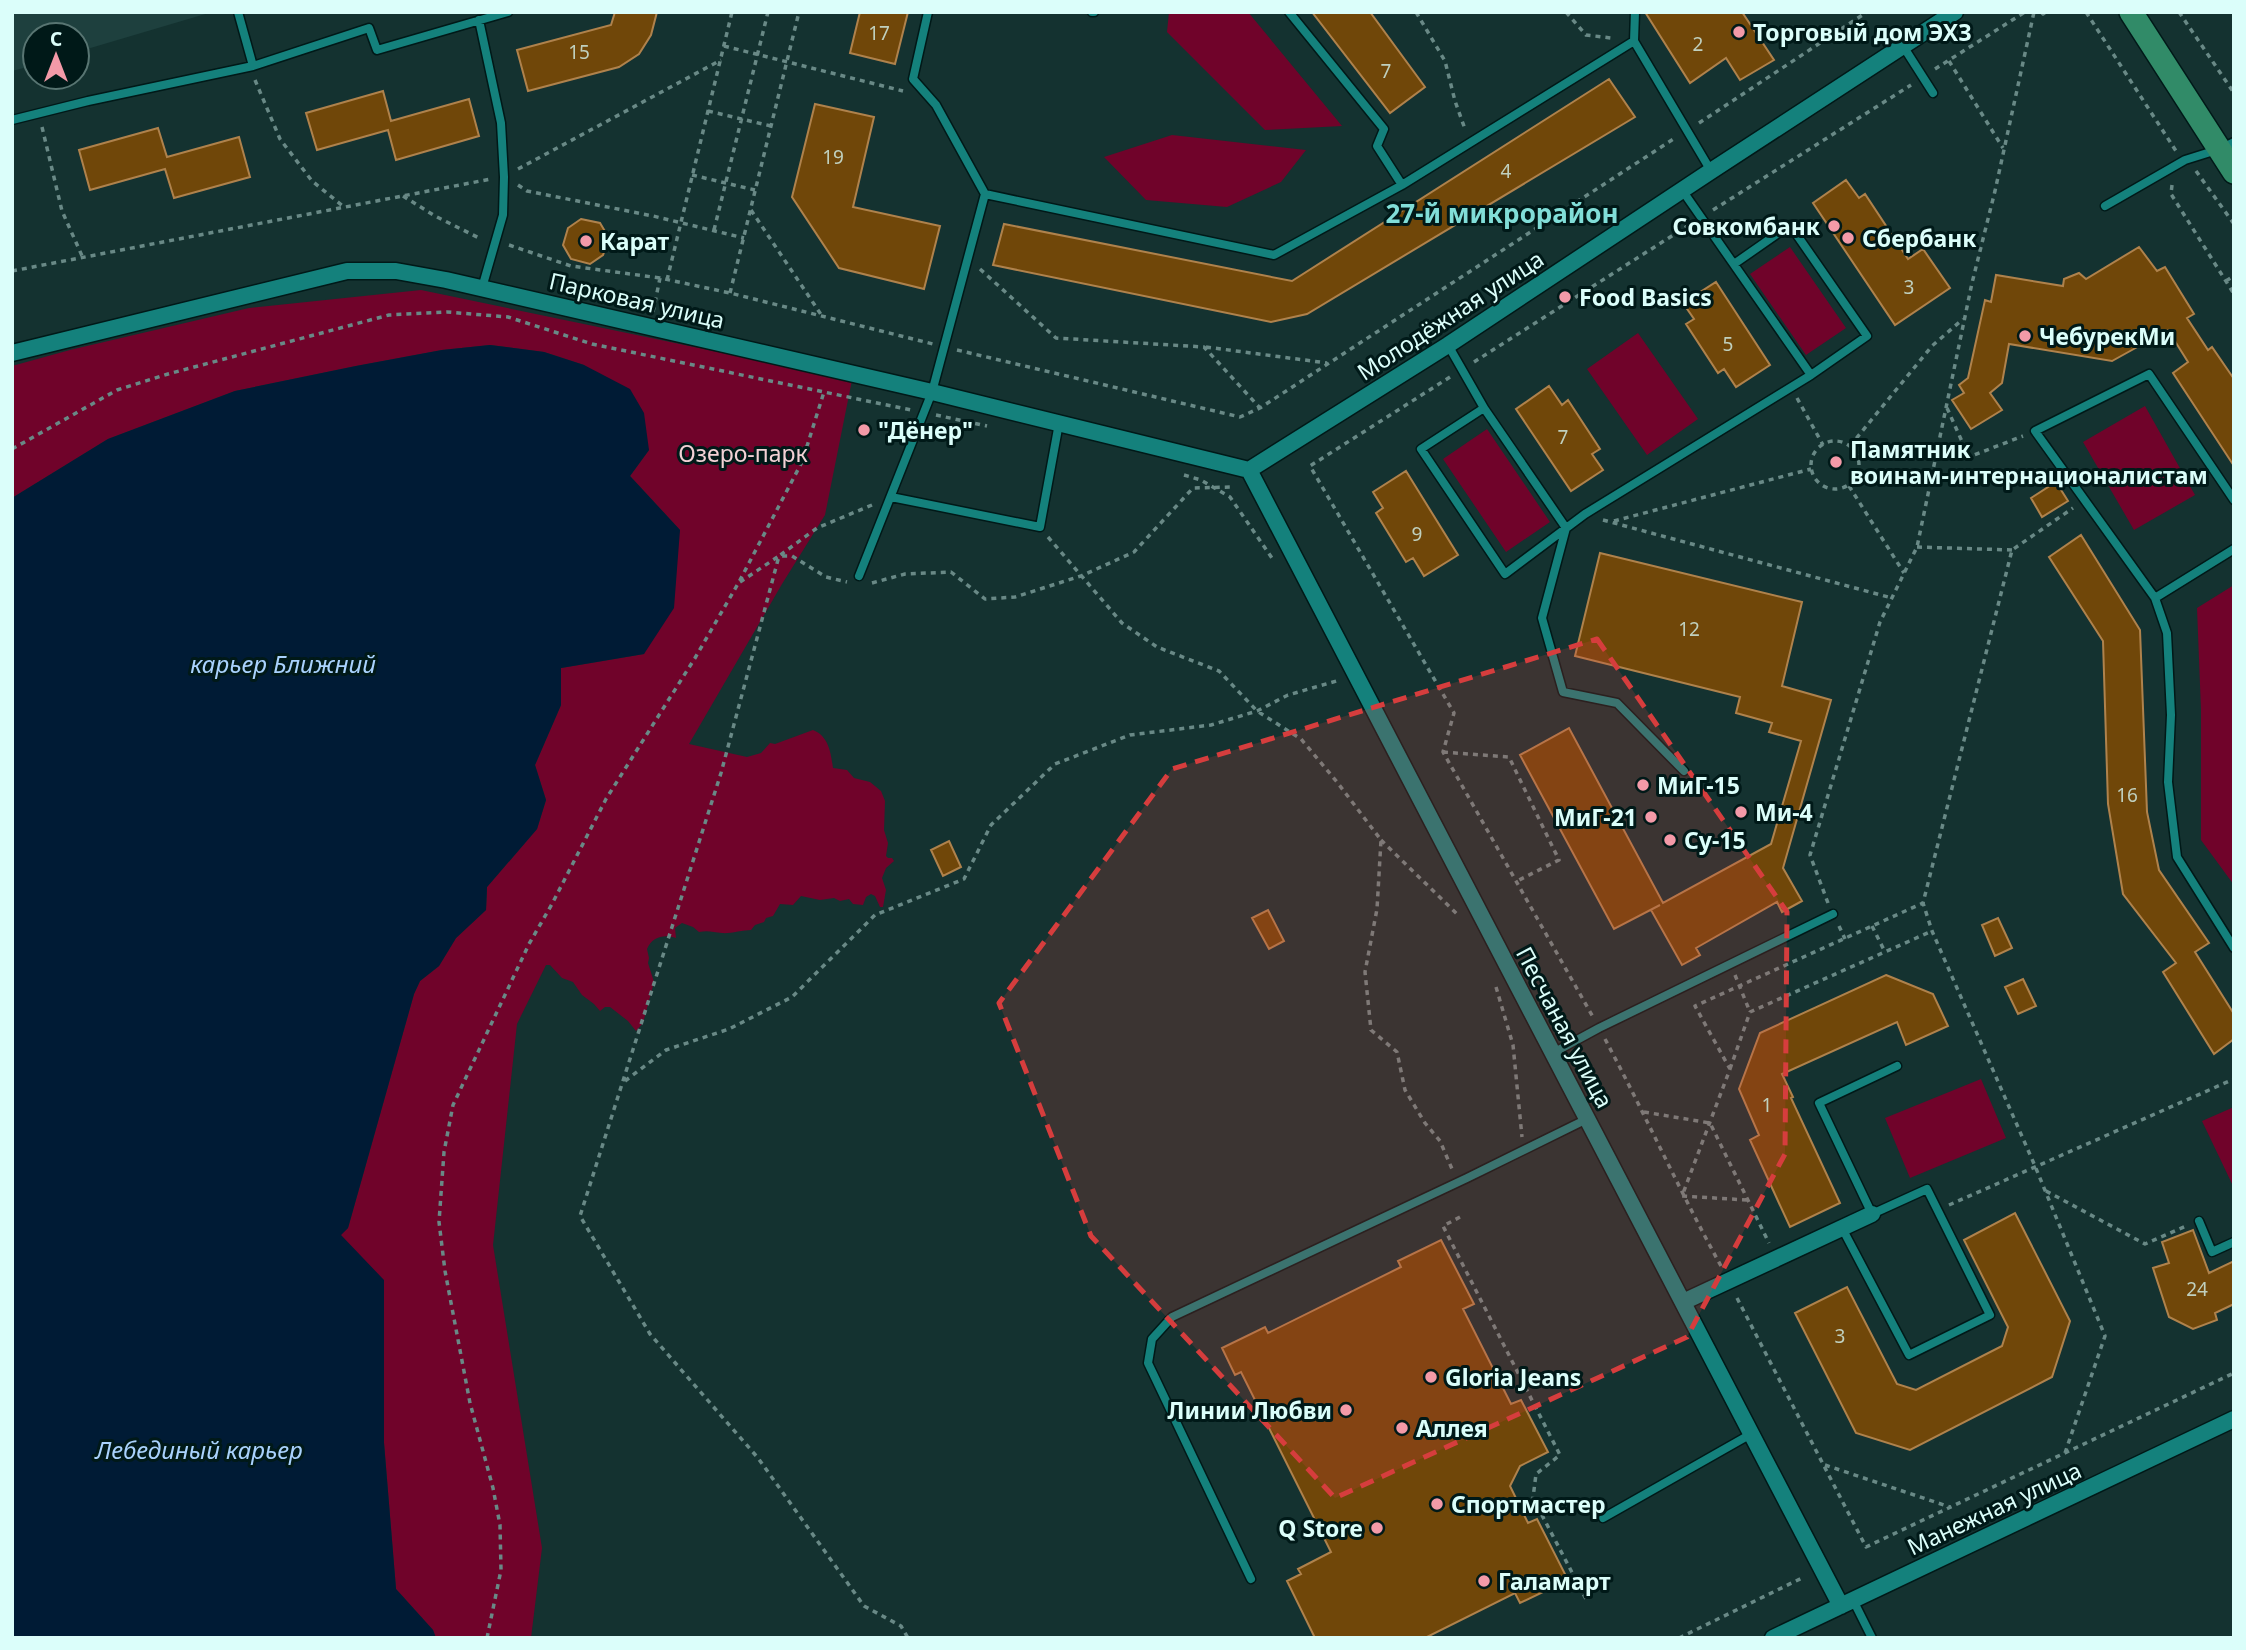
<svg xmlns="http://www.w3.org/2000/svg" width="2246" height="1650" font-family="'Noto Sans',sans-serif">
<rect width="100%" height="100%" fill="#143230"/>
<path fill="#1e403e" d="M12 12H212L77 52V35H35V65L12 71Z"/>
<path fill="#70032a" d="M1169 12H1248L1342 126 1265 130 1167 32Z
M1172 135 1306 150 1281 182 1227 207 1146 200 1104 157Z
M1790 247 1846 328 1806 355 1750 274Z
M421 290 852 380 825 515 782 584 689 744 747 757 761 753 770 743 775 744 813 730C829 736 831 754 833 768L847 770 854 778 870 782 881 791 885 801 884 830 888 843 886 856 888 858H892L894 861 886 868 882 878 886 890 883 907H880L875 896 871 894 866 897 863 905 853 904 849 899 840 901 834 898 820 900 801 896 793 905 780 904 773 916 766 918 764 922 755 925 751 930C743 930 729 934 722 933 713 932 708 930 699 932L693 927 682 923 675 928 676 938C664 934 652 937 647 949L649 958 648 963 654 982 643 1023 636 1031 628 1021 610 1007H605L600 1011 594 1004 582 995 573 982 562 978 550 965H546L517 1024 493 1245 542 1548 531 1638H436L433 1630 396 1589 384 1443 340 1235 348 1228 414 994 420 981 439 966 456 938 486 910 487 887 537 829 546 800 535 765 561 705V668L644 654 680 530 630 476 649 450 584 365 544 352 490 345 442 350 356 366 235 391 108 439 12 498V366L70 350 249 308Z
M1638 333 1698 419 1647 455 1587 369Z
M2145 406 2195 495 2134 530 2083 442Z
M1487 429 1550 522 1506 552 1443 459Z
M2234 585V885L2201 840V710L2197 608Z
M1981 1079 2006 1138 1910 1178 1885 1118Z
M2234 1107V1188L2202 1121Z"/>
<path fill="#001b35" d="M490 345 544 352 584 365 630 389 644 413 649 450 630 476 680 530 674 608 644 654 561 668V705L535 765 546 800 537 829 487 887 486 910 456 938 439 966 420 981 414 994 348 1228 341 1235 384 1280V1443L396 1589 433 1630 436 1638H12V498L108 439 235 391 356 366 442 350Z"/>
<path fill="#704709" stroke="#af824c" stroke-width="2" d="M615 12H657L651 35 639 54 619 67 528 91 517 50 611 25Z
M860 12H908L895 64 850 53Z
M1312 12H1370L1425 87 1390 113Z
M1645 12H1742L1774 60 1740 80 1726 58 1690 83Z
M1609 79 1635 117 1307 314 1271 322 993 265 1004 224 1292 281Z
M383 91 391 121 469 99 479 136 396 160 388 130 317 150 306 113Z
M815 104 874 117 853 207 940 226 924 289 839 268 792 197Z
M158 128 167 157 239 137 250 177 174 198 165 169 90 190 79 150Z
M1846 180 1859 198 1865 194 1908 259 1923 249 1950 288 1895 325 1813 203Z
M581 219 600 223 609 238 603 255 590 264 571 259 563 245 568 228Z
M2139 247 2157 271 2165 267 2194 314 2187 318 2208 350 2212 347 2234 379V466L2173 373 2188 362 2168 330 2112 361 2009 344 2002 383 1990 393 2002 410 1971 429 1952 400 1964 393 1959 385 1968 378 1985 300 1991 302 1996 275 2063 286 2064 279 2079 273 2086 279Z
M1716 282 1770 365 1736 387 1724 369 1718 373 1686 324 1694 319 1683 303Z
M1549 386 1562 405 1568 400 1600 449 1592 454 1603 470 1571 491 1516 409Z
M1406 471 1458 555 1424 576 1413 558 1406 562 1376 513 1383 508 1373 492Z
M2056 482 2068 501 2042 517 2031 498Z
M2081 535 2140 630 2147 812 2159 870 2209 943 2195 952 2234 1014V1039L2214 1054 2163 972 2176 963 2123 894 2108 804 2103 641 2049 557Z
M1600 553 1802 602 1782 686 1831 700 1783 868 1802 901 1782 912 1777 902 1696 948 1700 955 1682 965 1651 910 1660 905 1614 929 1520 755 1569 728 1663 903 1771 844 1801 741 1769 732 1772 723 1736 713 1740 697 1575 656Z
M949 841 961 867 943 876 931 850Z
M1268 910 1284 941 1269 949 1252 918Z
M1998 918 2012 948 1995 956 1982 925Z
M1886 975 1933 994 1948 1026 1906 1045 1897 1022 1782 1074 1793 1097 1791 1098 1840 1203 1790 1227 1750 1140 1759 1135 1739 1089 1760 1033Z
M2023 979 2036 1006 2018 1014 2005 987Z
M2015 1213 2070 1321 2052 1377 1910 1450 1856 1433 1795 1313 1847 1287 1897 1384 1916 1390 2002 1346 2008 1327 1964 1240Z
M2193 1230 2209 1273 2234 1261V1304L2215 1313 2217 1320 2193 1329 2169 1317 2153 1268 2169 1263 2162 1242Z
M1441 1240 1474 1304 1463 1309 1511 1404 1521 1400 1548 1452 1520 1466 1510 1486 1528 1523 1537 1519 1568 1580 1520 1603 1515 1593 1425 1638H1315L1287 1581 1301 1574 1298 1569 1331 1552 1241 1372 1235 1375 1222 1348 1265 1327 1268 1333 1401 1267 1398 1261Z"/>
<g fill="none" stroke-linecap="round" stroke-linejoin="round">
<g stroke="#001918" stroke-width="11">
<path id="lane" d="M238 12 253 66
M1092 12H1094
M1289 12 1384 129 1377 146 1402 185
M1635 12 1634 41 1711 171
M479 20 501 123 504 177 503 215 482 288
M1903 46 1933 93
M12 120 88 101 253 66 369 28 377 50 508 12
M1682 190 1811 375 1867 336 1790 225 1734 264
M985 194 1274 255 1402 185 1634 41
M2105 206 2185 160 2220 149 2234 142
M1448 345 1484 408 1566 528 1542 618 1563 692 1617 703 1684 771
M1484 408 1421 449 1505 574 1585 514 1811 375
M891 497 1040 527 1059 423
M2234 500 2149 374 2035 431 2155 598 2234 549
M859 576 932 392 985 194 936 105 913 79 928 12
M2155 598 2167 633 2171 715 2168 782 2177 857 2234 948
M1553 1053 1599 1028 1833 914
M2199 1221 2212 1252 2234 1242
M1842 1228 1909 1355 1990 1315 1927 1189 1872 1214 1819 1103 1897 1066
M1603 1518 1751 1434
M1251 1579 1148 1363 1152 1339 1172 1317 1467 1178 1587 1119
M1853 1600 1872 1638"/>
</g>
<g stroke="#001918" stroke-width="19">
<path id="street" d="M12 353 347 271H396L446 280 932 392 1249 470
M1249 470 1841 1606
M1249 470 1448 345 1711 171 1955 12
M1683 1302 1872 1214
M1773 1638 2234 1419"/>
</g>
<g stroke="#001918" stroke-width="26">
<path id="secondary" d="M2131 12 2234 172"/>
</g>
<path stroke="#698986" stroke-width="3.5" stroke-dasharray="5 5" stroke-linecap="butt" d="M1416 12 1445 61 1455 101 1465 129
M1566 12 1586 35 1611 38
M2041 12 2043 14 2046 12
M2086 12 2176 151
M2179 12 2234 93
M724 46 903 91
M1949 61 2003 148
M1935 69 2025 12
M255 80 280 139 312 181 344 207
M708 111 771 126
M1699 123 1867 12
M42 127 62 211 83 258
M518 169 721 60
M2196 171 2234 224
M692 175 755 190
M518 185 527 191 653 216 744 238
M2172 185 2171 194 2234 294
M403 196 435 216 481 239
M751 210 822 316
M1713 210 1911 85
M714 230 768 12
M509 245 571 266 660 278
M980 269 1056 338 1204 347 1260 408
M12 271 491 179
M667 280 732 12
M2226 281 2234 276
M730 293 799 12
M653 312 660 278 730 293 933 344
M1206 347 1327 363
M957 350 1240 417 1260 408 1675 138
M1474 362 1689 225
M1450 377 1310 466 1454 713 1443 752 1593 1017
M1797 398 1823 445
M1947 408 1969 457 2023 436
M936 415 987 426
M1811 465a24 24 0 1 1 48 0a24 24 0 1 1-48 0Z
M1850 446 1932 346 1963 319
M12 449 117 390 168 374 389 315 447 312 508 317 592 344 911 410
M1184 475 1201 480 1230 497 1274 561
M1849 486 1904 573
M872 505 817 528 779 556 721 773 580 1216 650 1334 758 1458 864 1606 901 1626 908 1638
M1603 520 1892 598
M1614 521 1811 469
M1048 537 1122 623 1157 647 1219 671 1257 711 1301 739 1337 782 1381 840 1377 909 1365 972 1371 1030 1397 1052 1405 1090 1425 1123 1440 1141 1452 1169
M1917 547 2012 550
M740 582 779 556H792L826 577 847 582
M872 583 905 574 951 572 985 599 1015 597 1081 576 1134 552 1193 488 1234 487
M1443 752 1509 757 1559 860 1517 881
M1381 840 1459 916
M1828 903 1810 855 1880 622 1917 547 1972 283 1995 191 2034 12
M1839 926 1845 939
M1872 926 1885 952
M1735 975 1750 1012
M1496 987 1513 1045 1522 1137
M1605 1039C1645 1114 1680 1192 1721 1266
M1730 1069 1750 1012 1932 931
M625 1081 666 1050 729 1029 792 997 875 915 964 879 991 825 1055 764 1130 735 1211 725 1257 711 1288 695 1340 680
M1644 1112 1710 1123 1769 1243
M2046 1191 2145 1244 2186 1226
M1747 1200 1682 1196 1730 1069 1695 1006 1923 903
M1949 1205 2234 1079
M1460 1217 1443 1226 1560 1455 1536 1474 1533 1498 1587 1601
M1737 1298 1866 1547 2234 1373
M2065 1453 2105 1336 2035 1166 1932 931 1923 903 2012 550 2073 508
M1825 1465 1950 1507
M487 1638 501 1570 500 1525 493 1488 470 1403 445 1271 439 1222 444 1152 453 1105 529 944 552 904 606 799 695 658 739 582 802 462 824 392
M1679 1638 1802 1578"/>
<use href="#lane" stroke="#14817c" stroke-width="8"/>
<use href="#street" stroke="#14817c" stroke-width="16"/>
<use href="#secondary" stroke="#318b68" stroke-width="23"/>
</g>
<path fill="#d63d3d" fill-opacity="0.2" stroke="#d63d3d" stroke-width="5" stroke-dasharray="14 9" stroke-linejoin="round" d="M1597 639 1787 912 1785 1154 1687 1337 1335 1498 1091 1236 999 1003 1172 769Z"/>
<g fill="#f39aa8" stroke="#001918" stroke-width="2.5">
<circle cx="1739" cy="32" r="7"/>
<circle cx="1834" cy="226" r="7"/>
<circle cx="1848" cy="238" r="7"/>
<circle cx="586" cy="241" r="7"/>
<circle cx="1565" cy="297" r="7"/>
<circle cx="2025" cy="336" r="7"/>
<circle cx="864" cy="430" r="7"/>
<circle cx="1836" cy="462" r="7"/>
<circle cx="1643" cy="785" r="7"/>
<circle cx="1741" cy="812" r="7"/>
<circle cx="1651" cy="817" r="7"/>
<circle cx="1670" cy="840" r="7"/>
<circle cx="1431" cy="1377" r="7"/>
<circle cx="1346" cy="1410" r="7"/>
<circle cx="1402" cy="1428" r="7"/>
<circle cx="1437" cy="1504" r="7"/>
<circle cx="1377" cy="1528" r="7"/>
<circle cx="1484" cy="1581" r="7"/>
</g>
<g text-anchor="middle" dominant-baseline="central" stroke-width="6" stroke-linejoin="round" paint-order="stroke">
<g font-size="19" fill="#c0d0be">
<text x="879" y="33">17</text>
<text x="1698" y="44">2</text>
<text x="579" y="52">15</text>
<text x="1386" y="71">7</text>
<text x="833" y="157">19</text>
<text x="1506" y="171">4</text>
<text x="1909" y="287">3</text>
<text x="1728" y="344">5</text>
<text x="1563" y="437">7</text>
<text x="1417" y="534">9</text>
<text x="1689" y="629">12</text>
<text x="2127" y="795">16</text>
<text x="1767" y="1105">1</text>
<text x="2197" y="1289">24</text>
<text x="1840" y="1336">3</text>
</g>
<g font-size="23" font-weight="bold" fill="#dbfefa" stroke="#001918" text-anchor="start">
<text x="1753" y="32">Торговый дом ЭХЗ</text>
<text x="1820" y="226" text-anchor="end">Совкомбанк</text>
<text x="1862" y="238">Сбербанк</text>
<text x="600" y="241">Карат</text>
<text x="1579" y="297">Food Basics</text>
<text x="2039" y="336">ЧебурекМи</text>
<text x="878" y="430">"Дёнер"</text>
<text x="1850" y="449">Памятник<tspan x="1850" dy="26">воинам-интернационалистам</tspan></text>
<text x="1657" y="785">МиГ-15</text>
<text x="1755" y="812">Ми-4</text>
<text x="1637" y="817" text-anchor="end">МиГ-21</text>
<text x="1684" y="840">Су-15</text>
<text x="1445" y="1377">Gloria Jeans</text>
<text x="1332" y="1410" text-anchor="end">Линии Любви</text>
<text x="1416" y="1428">Аллея</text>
<text x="1451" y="1504">Спортмастер</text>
<text x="1363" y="1528" text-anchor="end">Q Store</text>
<text x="1498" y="1581">Галамарт</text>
</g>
<g font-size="23" fill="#dbfefa" stroke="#001918">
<text transform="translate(637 300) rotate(13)">Парковая улица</text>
<text transform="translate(1450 315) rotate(-33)">Молодёжная улица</text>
<text transform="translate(1565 1027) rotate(62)">Песчаная улица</text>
<text transform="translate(1994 1508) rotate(-25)">Манежная улица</text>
</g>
<g font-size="23" fill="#f2d1d5" stroke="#001918">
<text x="743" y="453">Озеро-парк</text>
</g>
<g font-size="24" font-style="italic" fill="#a9d2fd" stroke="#001918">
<text x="283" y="663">карьер Ближний</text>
<text x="199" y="1449">Лебединый карьер</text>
</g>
<g font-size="26" font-weight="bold" fill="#81ded8" stroke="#001918">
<text x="1502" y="213">27-й микрорайон</text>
</g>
</g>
<rect width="2246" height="1650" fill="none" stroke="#dbfefa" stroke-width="28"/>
<g transform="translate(56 56)"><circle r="33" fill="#001918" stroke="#587572" stroke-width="2"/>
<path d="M0-5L12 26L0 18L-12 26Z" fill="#f39aa8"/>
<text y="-10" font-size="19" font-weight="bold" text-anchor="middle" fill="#dbfefa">С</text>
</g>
</svg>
